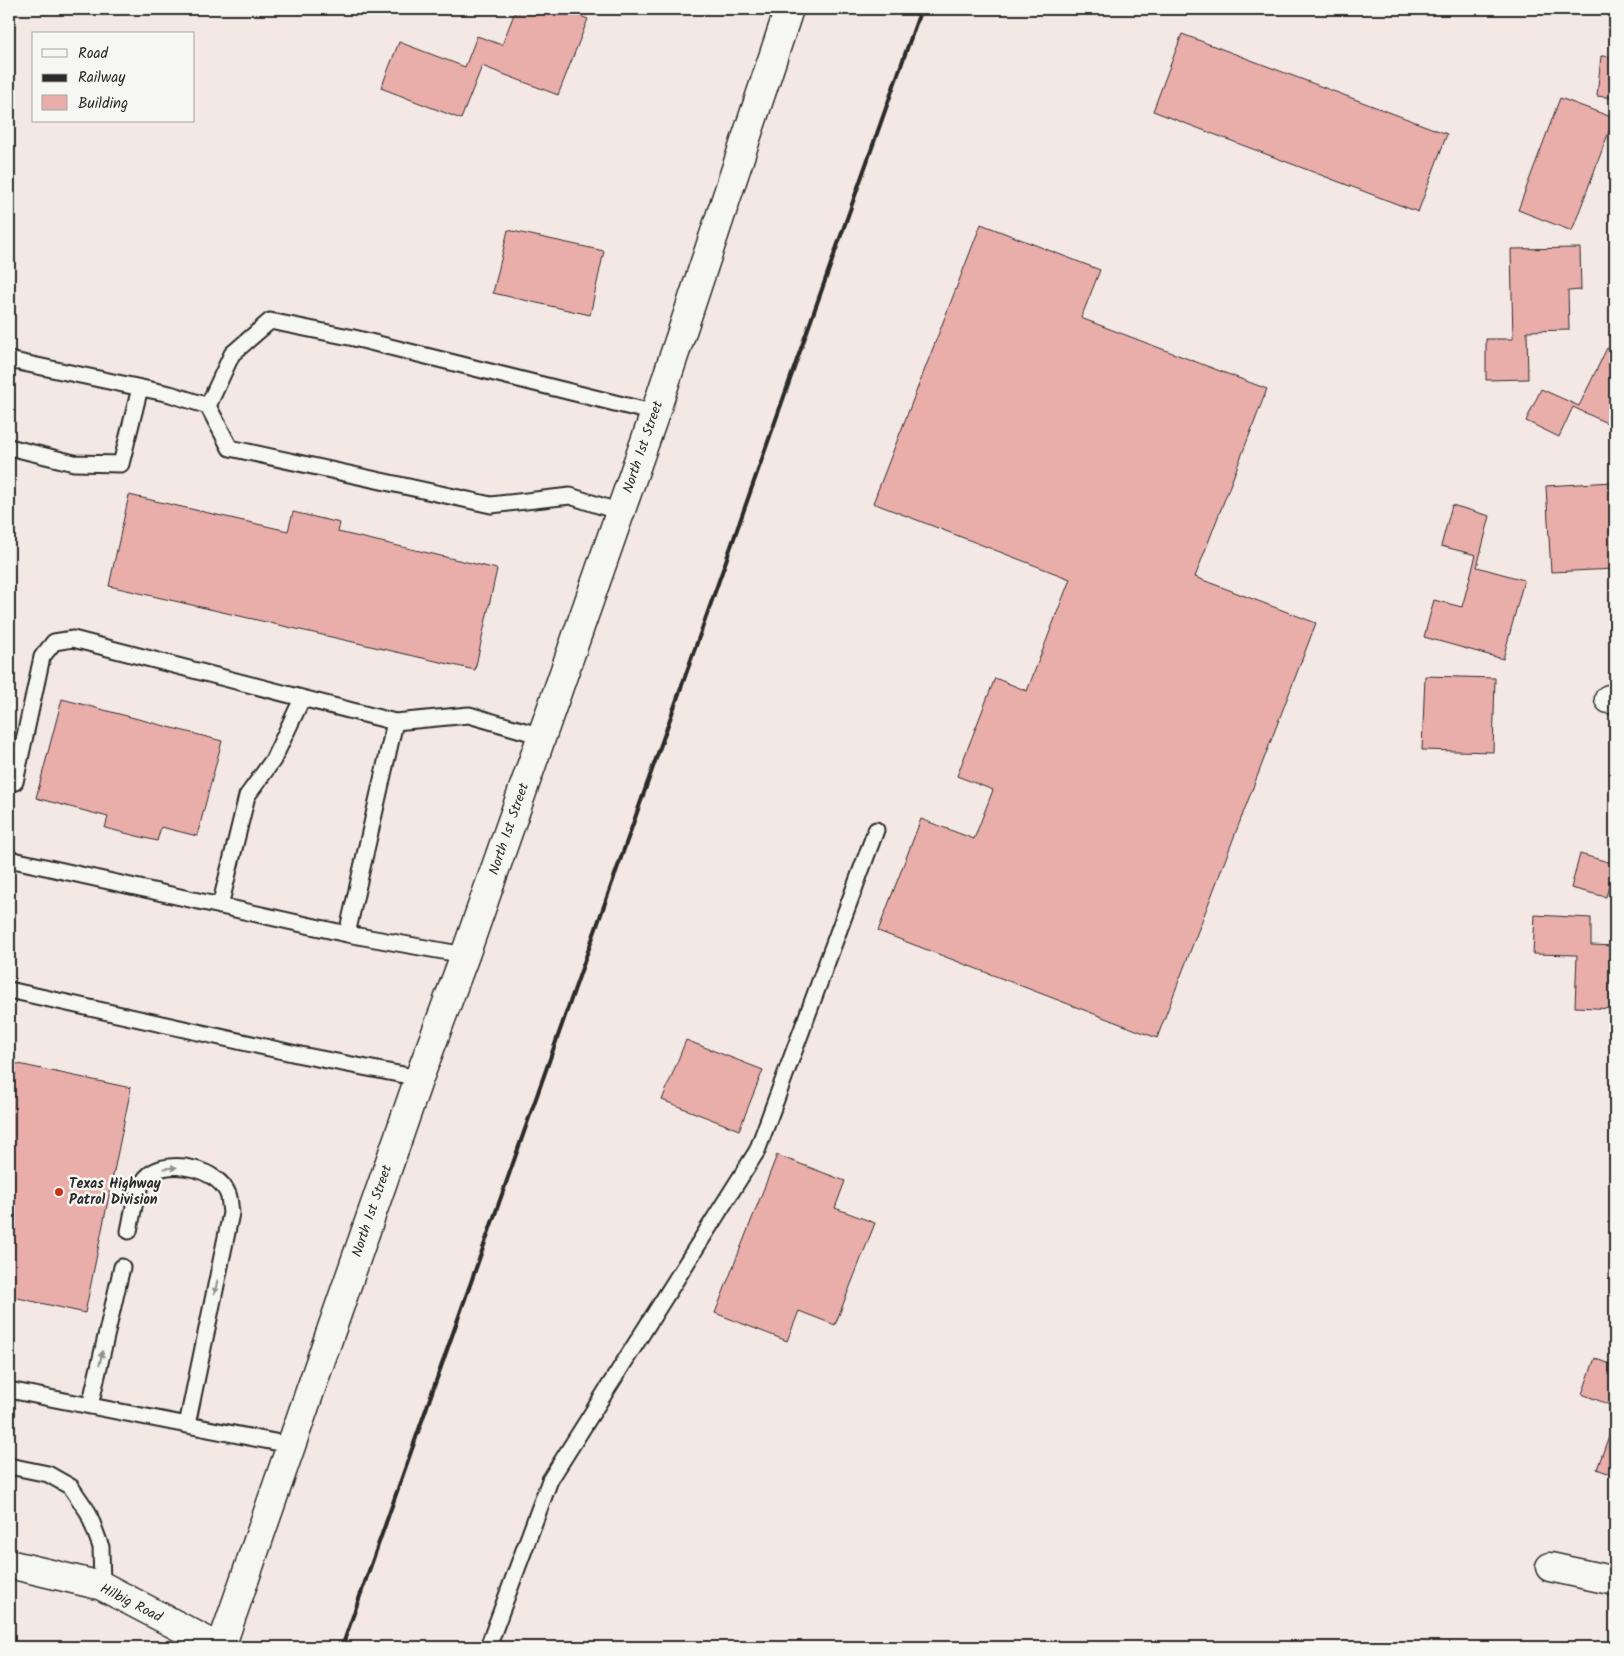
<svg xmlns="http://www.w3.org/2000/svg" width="1624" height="1656" font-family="Kalam,sans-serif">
<rect width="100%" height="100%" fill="#f4e8e4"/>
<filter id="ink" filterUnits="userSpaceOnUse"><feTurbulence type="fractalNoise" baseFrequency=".02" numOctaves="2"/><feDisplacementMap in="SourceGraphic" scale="10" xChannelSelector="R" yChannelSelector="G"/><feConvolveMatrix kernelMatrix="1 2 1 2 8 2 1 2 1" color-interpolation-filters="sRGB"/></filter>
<g filter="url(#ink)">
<path fill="#eaaeaa" stroke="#2b2b2b" d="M516 9H563L588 19 558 95 482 66 461 119 381 88 399 42 465 67 477 36 502 45Z
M1182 34 1447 134 1418 212 1153 111Z
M1601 56 1615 57V98L1597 96Z
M1560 98 1614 118 1572 231 1518 210Z
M981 224 1100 270 1081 318 1267 389 1195 577 1316 623 1157 1038 878 931 921 819 974 839 993 790 957 776 995 678 1027 691 1070 579 873 503Z
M508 230 604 251 590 315 493 293Z
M1580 248 1581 290 1568 291 1569 330 1527 331 1528 379 1486 380V339H1513L1511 249Z
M1607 348 1615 352V427L1573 407 1559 437 1526 421 1541 389 1579 406Z
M1612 482 1615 569 1551 572 1546 486Z
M129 495 288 531 293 512 340 523 338 532 497 569 475 670 109 586Z
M1452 505 1490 516 1477 567 1524 580 1503 659 1424 637 1434 600 1462 607 1476 555 1441 546Z
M1425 676 1495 678 1493 752 1422 750Z
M62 699 222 741 197 836 161 827 157 841 105 828 108 817 36 798Z
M1580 854 1615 864 1606 897 1571 888Z
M1535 915 1591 918V945L1615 946V1009L1575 1007 1577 955 1533 954Z
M686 1040 763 1070 739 1130 662 1100Z
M9 1062 131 1088 85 1313 9 1296Z
M777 1155 845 1181 835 1208 875 1223 835 1325 799 1311 787 1341 715 1313Z
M1615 1303V1336L1608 1334Z
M1595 1358 1615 1366V1407L1582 1394Z
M1615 1419V1476L1597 1469Z"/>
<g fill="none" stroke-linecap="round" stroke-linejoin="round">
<g stroke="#2b2b2b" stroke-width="19">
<path id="service" d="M9 360 170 394 208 406
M9 447 74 463 121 464 140 388
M620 512 570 496 491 505 230 448 208 406 232 354 270 321 354 338 655 413
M15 782 42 657 54 642 73 639 395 722
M9 859 347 934
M220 906 247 796 273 760 302 699
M465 955 347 934 395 722 469 715 542 736
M9 990 301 1055 419 1078
M129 1231C133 1214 135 1186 150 1174 171 1158 218 1169 228 1194 230 1199 230 1207 231 1213L187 1425
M9 1390 290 1445
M90 1406 122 1267
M9 1466 48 1474 71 1487 88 1512 101 1547 102 1586
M488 1647 550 1480 757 1151 876 830"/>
</g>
<g stroke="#2b2b2b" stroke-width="31">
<path id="minor" d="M1609 699 1615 700
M1550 1567 1615 1581"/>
</g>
<g stroke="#2b2b2b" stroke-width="31">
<path id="tertiary" d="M9 1564 102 1586 218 1647
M221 1647 419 1078 465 955 655 413 789 9"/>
</g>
<use href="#service" stroke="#f6f6f2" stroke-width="15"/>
<use href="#minor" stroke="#f6f6f2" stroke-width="28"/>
<use href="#tertiary" stroke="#f6f6f2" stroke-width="28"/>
<path stroke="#2b2b2b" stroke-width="4" d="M342 1647 921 9"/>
</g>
<defs><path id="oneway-solid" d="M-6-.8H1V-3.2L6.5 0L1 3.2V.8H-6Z" transform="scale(1.25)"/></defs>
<g fill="#90908e">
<use href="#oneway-solid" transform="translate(170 1168) rotate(-6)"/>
<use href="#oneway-solid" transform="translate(216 1287) rotate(102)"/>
<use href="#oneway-solid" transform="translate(101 1358) rotate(-77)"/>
</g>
</g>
<circle fill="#c8321e" stroke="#f6f6f2" stroke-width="2" cx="59" cy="1192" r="5"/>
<g text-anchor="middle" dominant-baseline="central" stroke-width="5" stroke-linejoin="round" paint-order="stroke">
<g font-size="14" fill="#2b2b2b" stroke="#f6f6f2">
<text transform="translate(643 447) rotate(-71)">North 1st Street</text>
<text transform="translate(509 829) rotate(-71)">North 1st Street</text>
<text transform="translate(372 1211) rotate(-71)">North 1st Street</text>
<text transform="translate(131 1603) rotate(27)">Hilbig Road</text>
</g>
<g font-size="14" font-weight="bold" fill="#2b2b2b" stroke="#f6f6f2" text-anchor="start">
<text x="69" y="1184">Texas Highway<tspan x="69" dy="16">Patrol Division</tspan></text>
</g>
</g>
<rect width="1624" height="1656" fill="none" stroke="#f6f6f2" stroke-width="30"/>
<rect x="15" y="15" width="1594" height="1626" fill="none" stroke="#2b2b2b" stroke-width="2" filter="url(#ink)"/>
<rect x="32" y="32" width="162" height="90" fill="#f6f6f2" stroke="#a5a5a2"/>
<rect x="42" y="49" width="25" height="8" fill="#f6f6f2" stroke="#a5a5a2"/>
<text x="78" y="58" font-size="15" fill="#2b2b2b">Road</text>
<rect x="42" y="74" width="25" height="8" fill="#2b2b2b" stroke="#a5a5a2"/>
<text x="78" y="82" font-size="15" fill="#2b2b2b">Railway</text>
<rect x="42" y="95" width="25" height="15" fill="#eaaeaa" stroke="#a5a5a2"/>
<text x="78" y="108" font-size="15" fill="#2b2b2b">Building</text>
</svg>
